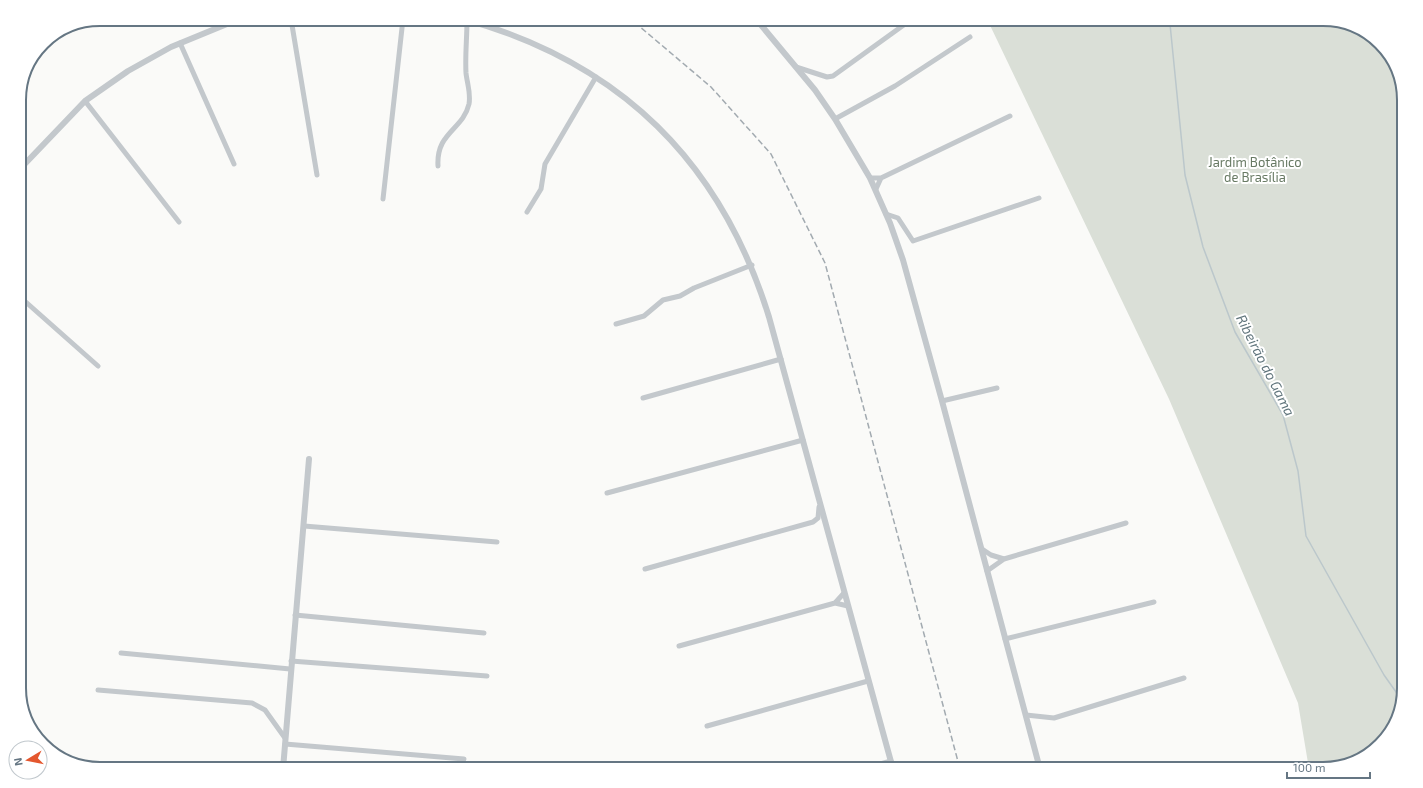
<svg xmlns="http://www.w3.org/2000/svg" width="1423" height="788" font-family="'Exo 2',sans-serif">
<rect width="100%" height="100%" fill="#fafaf8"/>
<path fill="#dadfd7" d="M987 19H1323L1364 30 1393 59 1404 95V689L1393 728 1364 758 1324 769H1309L1298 703 1169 399Z"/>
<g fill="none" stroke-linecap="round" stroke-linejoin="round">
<path stroke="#bbc7cb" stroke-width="1.5" d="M1167 19 1170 24 1185 175 1203 247 1235 332 1283 415 1298 471 1306 536 1384 675 1401 699"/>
<path stroke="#c3c8cc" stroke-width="5" d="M291 19 317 175
M180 43 234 164
M796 67 827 77 833 76 912 19
M85 101 179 222
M835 119 895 86 970 37
M438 166C436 132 463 130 469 104 471 93 467 83 466 73 465 55 467 38 467 20
M870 178H881L1010 116
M876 189 881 178
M383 199 403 19
M527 212 541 189 545 164 596 77
M886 214 898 218 913 241 1039 198
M19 296 98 366
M616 324 644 316 663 300 680 296 694 288 752 265
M643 398 781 359
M942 401 997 388
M607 493 803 440
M304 526 497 542
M982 549 991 555 1004 559
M645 569 813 522 818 518 819 507
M987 571 1004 559 1126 523
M835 603 844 593
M295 615 484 633
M1005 639 1154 602
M679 646 835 603 848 606
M121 653 290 669
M291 661 487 676
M98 690 252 703 265 710 285 738
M1026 715 1054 718 1184 678
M707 726 868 681
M285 744 464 759
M104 769H108
M862 769 891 761"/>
<path stroke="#c3c8cc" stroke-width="6" d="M464 19C621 63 721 162 769 317L893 769
M756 19 815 90 835 119 870 178 890 223 903 260 942 401 1040 769
M19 170 85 101 128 71 171 47 227 24 251 19
M283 769 309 459"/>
<path stroke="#a2aab0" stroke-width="1.5" stroke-dasharray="6 3" stroke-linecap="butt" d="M626 19 639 26 711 87 771 154 825 263 960 769
M27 66 49 43 81 23"/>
</g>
<g text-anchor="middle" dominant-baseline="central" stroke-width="4" stroke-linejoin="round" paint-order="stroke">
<g font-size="13" fill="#687a64" stroke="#fff">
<text x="1255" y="162">Jardim Botânico<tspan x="1255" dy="15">de Brasília</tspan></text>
</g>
<g font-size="14" font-style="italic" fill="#60757c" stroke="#fff">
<text transform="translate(1266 365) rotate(63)">Ribeirão do Gama</text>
</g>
</g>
<path d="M0 0H1423V788H0ZM100 26H1323A74 74 0 0 1 1397 100V688A74 74 0 0 1 1323 762H100A74 74 0 0 1 26 688V100A74 74 0 0 1 100 26Z" fill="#fff" fill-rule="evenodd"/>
<path fill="none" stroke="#657683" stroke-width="2" d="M100 26H1323A74 74 0 0 1 1397 100V688A74 74 0 0 1 1323 762H100A74 74 0 0 1 26 688V100A74 74 0 0 1 100 26Z"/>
<g transform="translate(28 760) rotate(260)"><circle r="19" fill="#ffffff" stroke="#c1c8cd"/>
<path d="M0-3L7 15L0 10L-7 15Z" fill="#e4572e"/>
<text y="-6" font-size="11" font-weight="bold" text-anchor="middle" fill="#657683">N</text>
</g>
<path d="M1287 772v6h83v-6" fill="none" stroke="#657683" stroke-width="2"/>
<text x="1293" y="772" font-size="12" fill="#657683" stroke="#ffffff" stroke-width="3" paint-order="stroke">100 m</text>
</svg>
